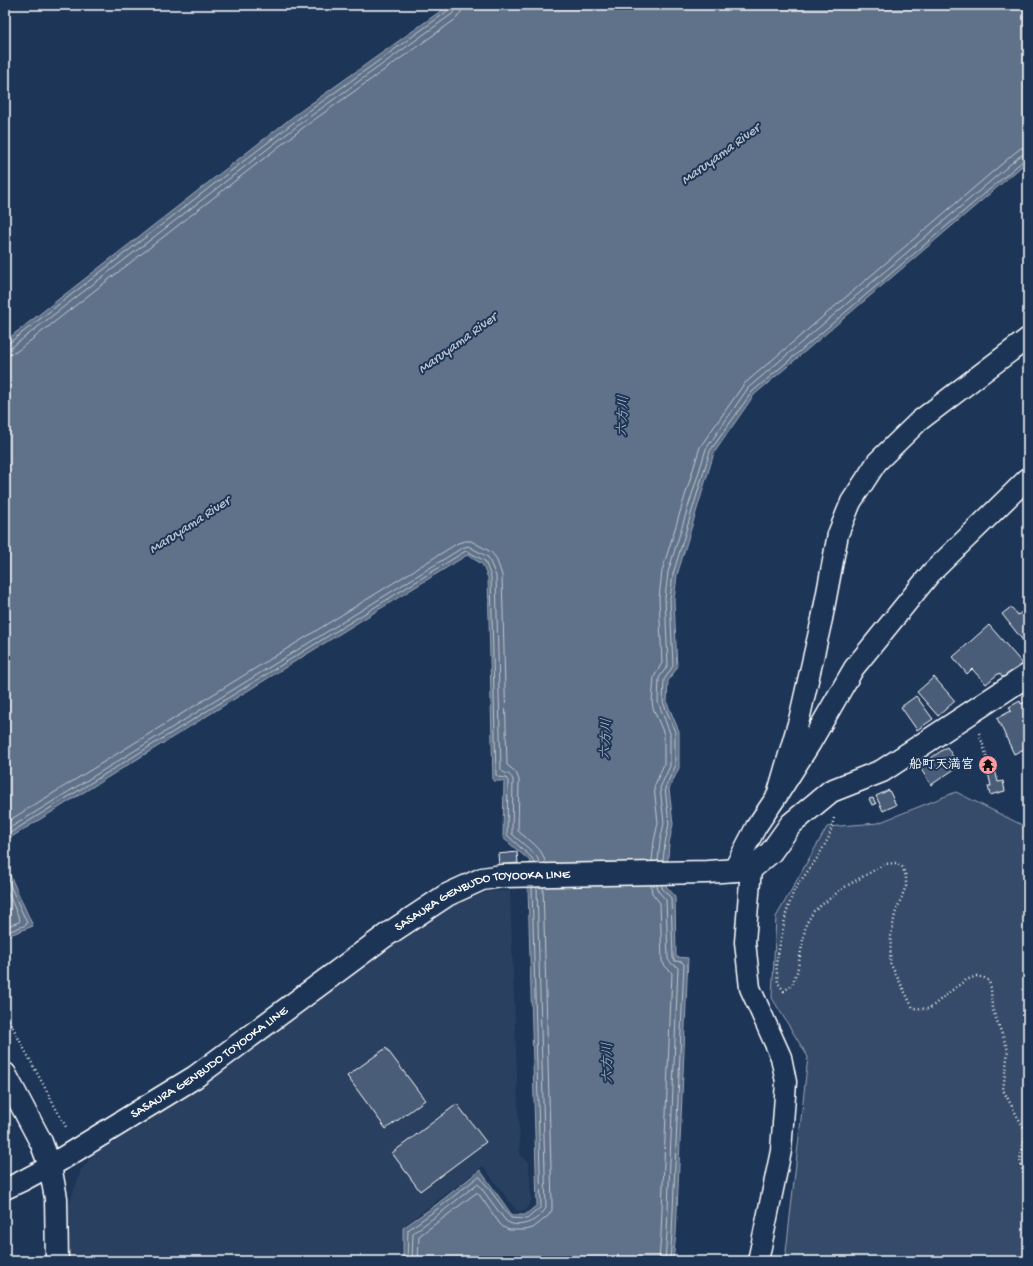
<svg xmlns="http://www.w3.org/2000/svg" width="1033" height="1266" font-family="'Gochi Hand','Klee One',sans-serif">
<rect width="100%" height="100%" fill="#1d3557"/>
<filter id="ink" filterUnits="userSpaceOnUse"><feTurbulence type="fractalNoise" baseFrequency=".025" numOctaves="2"/><feDisplacementMap in="SourceGraphic" scale="8" xChannelSelector="R" yChannelSelector="G"/><feConvolveMatrix kernelMatrix="1 2 1 2 8 2 1 2 1" color-interpolation-filters="sRGB"/></filter>
<g filter="url(#ink)">
<path fill="#2a4161" d="M499 891H510L520 1155 529 1162 531 1201 526 1211 516 1210 483 1166 402 1227 401 1261H68L66 1213 81 1170 94 1154 151 1120 211 1075 442 909 487 892Z"/>
<path fill="#364b69" stroke="#9aa5b4" d="M956 792 1028 828V1261H785L808 1057 772 998 776 917 827 827 878 823Z"/>
<path fill="#617289" stroke="#a0aab8" d="M449 5H1028V161L754 395 714 453 677 575 674 600 677 668 668 681 667 703 679 731V768L669 789 673 824 669 843 666 886 675 896 676 957 688 958 676 1234 673 1261H403V1228L437 1204 480 1170 512 1215H525L537 1205 528 887 530 861 503 838 504 781H493L488 578 482 564 467 555 5 841V341L295 115Z
M5 864 33 926 5 937Z"/>
<g fill="none" stroke-linecap="round" stroke-linejoin="round">
<path stroke="#c0c7d0" stroke-width="1" d="M5 344 9 343 298 119 449 10 451 5
M5 349 12 347 301 123 452 14 455 10 456 5
M5 355 11 354 16 352 304 127 456 19 461 12 462 5
M5 823 458 543 465 541H471L491 552 496 558 502 575 507 765 516 772 519 780 518 831C528 840 544 848 545 863
M5 831 462 548 468 546 488 557 496 576 501 770C505 775 510 772 513 780L512 834 536 855 538 859 539 863
M5 836 464 552 467 551 485 561 491 577 496 775 498 777 506 778 508 781 507 835 532 858 534 863
M652 861 654 841 658 823 654 787 664 764V734L653 708 652 702 654 677 662 663 659 598 662 571 700 447 744 384 1017 151 1021 148 1028 147
M658 861 660 842 664 823 660 788 670 766V733L658 702 659 678 668 665 665 598 668 572 706 449 748 388 1020 156 1028 153
M663 861 665 843 669 824 665 788 675 767V732L663 702 664 680 673 666 670 599 673 574 710 451 752 392 1024 160 1028 158
M5 874 27 923 26 925 5 933
M651 885 652 893 660 903 662 961 665 966 672 973 661 1233 659 1261
M657 885 658 891 666 900 668 959C671 966 676 964 678 968L667 1233 665 1261
M662 885V888L671 898 673 958 675 961 682 962 684 964 672 1233 670 1261
M5 886 20 920 19 922 5 927
M407 1261 408 1230 440 1207 478 1177H480L511 1218 527 1219 541 1207 532 887
M412 1261 413 1233 443 1211 477 1184 479 1185 505 1220C517 1231 539 1221 546 1208L537 887
M418 1261 419 1236 446 1216 476 1193H478L500 1224 503 1227 509 1230H525L533 1228 548 1216 552 1210V1204L543 887"/>
</g>
<path fill="#4a5d79" stroke="#fff" d="M1011 607 1018 615 1028 607V647L1002 614Z
M989 625 1023 664 1005 680 999 673 986 684 972 669 967 674 953 657Z
M934 677 955 701 938 716 917 692Z
M916 696 933 719 917 730 901 707Z
M1020 701 1021 704 1028 701V747L1014 754 997 718 1011 711 1009 707Z
M947 747 959 766 931 785 919 766Z
M993 762 998 782 1003 781 1005 791 990 795 988 786H991L986 763Z
M889 790 896 805 883 811 876 796Z
M873 798 876 804 872 805 869 799Z
M517 852 518 863 499 865 498 854Z
M386 1048 425 1100 386 1129 347 1076Z
M457 1104 486 1142 420 1191 392 1153Z"/>
<g fill="none" stroke-linecap="round" stroke-linejoin="round">
<g stroke="#fff" stroke-width="23">
<path id="street" d="M777 796 799 720 822 619 838 534 851 502 877 462 919 421 1028 338
M751 869 745 942 750 988 781 1057 786 1082 781 1151 758 1261
M733 871 756 827 777 796 810 744 854 668 931 573 1028 478
M5 1189 22 1181 50 1166"/>
</g>
<g stroke="#fff" stroke-width="25">
<g id="secondary">
<path d="M5 1074 41 1142 50 1166 56 1198 57 1261"/>
<path id="s1" d="M50 1166 195 1077 385 936 447 895 482 879 502 876 707 872 751 869 771 852 791 824 831 791 882 771 1028 675"/>
</g>
</g>
<path stroke="#fff" stroke-width="2.5" stroke-dasharray="1 3" stroke-linecap="butt" d="M979 733 988 760
M834 818 829 837 818 857 794 890 786 914 776 964 778 983 784 991 792 985 797 972 806 924 814 911 843 888 885 864 896 863 902 867 906 876V886L895 914 891 936 890 963 913 1008 929 1009 951 991 966 980 977 976 984 978 989 981 991 988 992 1008 1008 1050 1003 1090 1026 1132 1020 1159 1025 1182 1028 1187
M5 1013 67 1129"/>
<use href="#street" stroke="#1d3557" stroke-width="20"/>
<use href="#secondary" stroke="#1d3557" stroke-width="22"/>
</g>
</g>
<defs>
<g id="temple-disc" transform="scale(1)"><circle r="9.5" fill="#ff9aa2" stroke="#1d3557"/><path d="M0-6L5-2H3V0L6.5 2.5H4V6H1.5V3h-3V6H-4V2.5H-6.5L-3 0V-2H-5Z" fill="#111"/></g>
</defs>
<g fill-rule="evenodd">
<use href="#temple-disc" x="988" y="765"/>
</g>
<g text-anchor="middle" dominant-baseline="central" stroke-width="4" stroke-linejoin="round" paint-order="stroke">
<g font-size="13" font-weight="bold" fill="#fff" stroke="#1d3557" text-anchor="end">
<text x="974" y="765">船町天満宮</text>
</g>
<g font-size="13" fill="#fff" stroke="#1d3557">
<text stroke="none"><textPath href="#s1" startOffset="514">SASAURA GENBUDO TOYOOKA LINE</textPath></text>
<text stroke="none"><textPath href="#s1" startOffset="190">SASAURA GENBUDO TOYOOKA LINE</textPath></text>
</g>
<g font-size="14" font-style="italic" fill="#b8c0ca" stroke="#1d3557">
<text transform="translate(721 155) rotate(-36)">Maruyama River</text>
<text transform="translate(458 344) rotate(-36)">Maruyama River</text>
<text transform="translate(624 416) rotate(-87)">六方川</text>
<text transform="translate(190 526) rotate(-33)">Maruyama River</text>
<text transform="translate(607 739) rotate(-87)">六方川</text>
<text transform="translate(609 1063) rotate(-91)">六方川</text>
</g>
</g>
<rect width="1033" height="1266" fill="none" stroke="#1d3557" stroke-width="20"/>
<rect x="10" y="10" width="1013" height="1246" fill="none" stroke="#fff" stroke-width="1.5" filter="url(#ink)"/>
</svg>
